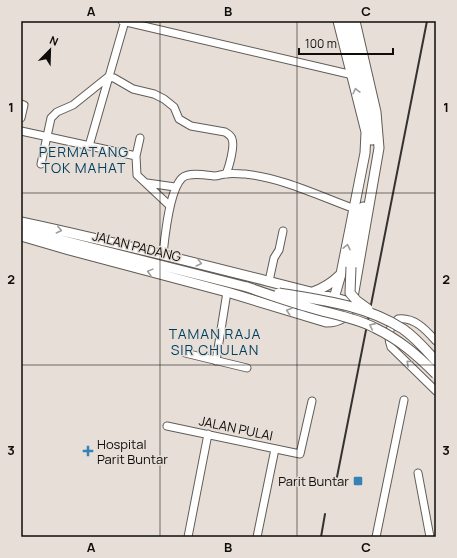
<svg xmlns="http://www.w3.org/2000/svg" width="457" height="558" font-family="Manrope,sans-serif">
<rect width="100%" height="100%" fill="#e6ded7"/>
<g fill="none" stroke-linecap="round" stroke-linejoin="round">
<g stroke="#625c56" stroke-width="9">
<path id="street" d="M122 21 353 75
M21 104 24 105 21 118
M21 131 136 156
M140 138 136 156 137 175 170 206
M89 146 125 21
M41 164 51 118 57 112 73 105 108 77 114 78 133 89 154 94 164 99 174 107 179 119 191 126 225 132C228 134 231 135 232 139 235 146 229 167 226 174
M147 183 175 187
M163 254C165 236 169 191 182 178 189 172 205 175 214 176 219 176 222 174 226 174 232 173 239 174 245 174 283 178 319 196 355 209
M269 281 274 258 279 250 283 231
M436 341C426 330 415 317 398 319 389 326 387 336 391 347L436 391
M185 353 247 368
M216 361 227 292
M167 426 300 454 312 401
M418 473 430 537
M188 537 208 434
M257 537 275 449
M376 537 404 400"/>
</g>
<g stroke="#625c56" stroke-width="11">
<path id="secondary" d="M346 21 362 80 372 140
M21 222C130 245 238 274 346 301
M25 231 247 287
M21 236 69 250 227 292 326 322C341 322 348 316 352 303L379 148 376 112 355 21
M351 267 363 207
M313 292C324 288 331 284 340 275
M328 319 341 274 365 153 366 132 338 21"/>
</g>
<use href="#street" stroke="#fff" stroke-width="7"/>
<use href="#secondary" stroke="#fff" stroke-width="9"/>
<path stroke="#36322f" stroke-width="2" d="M337 477 427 21
M321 537 325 514"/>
<g stroke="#625c56" stroke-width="11" stroke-linecap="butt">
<path id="secondary-bridge" d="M351 267 350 293 357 301 368 309
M247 287C267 294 287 301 308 307 330 314 354 317 375 328 400 340 417 355 436 374
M279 293C321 300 366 305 403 329 416 338 426 350 436 361"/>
</g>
<use href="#secondary-bridge" stroke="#fff" stroke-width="9"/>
</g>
<defs><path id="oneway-chevron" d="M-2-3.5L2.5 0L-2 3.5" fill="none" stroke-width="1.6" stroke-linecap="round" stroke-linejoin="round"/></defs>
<g stroke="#9f9e9d">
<use href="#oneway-chevron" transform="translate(356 91) rotate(-103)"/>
<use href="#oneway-chevron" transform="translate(59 230) rotate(12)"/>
<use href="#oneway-chevron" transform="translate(347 247) rotate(-78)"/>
<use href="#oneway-chevron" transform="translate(199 263) rotate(14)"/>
<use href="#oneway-chevron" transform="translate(150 272) rotate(-165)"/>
<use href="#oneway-chevron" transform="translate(289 311) rotate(-163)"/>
<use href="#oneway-chevron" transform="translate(372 326) rotate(-156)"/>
<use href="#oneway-chevron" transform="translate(409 363) rotate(-137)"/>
</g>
<path fill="none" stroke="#0f0c0a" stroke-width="1" stroke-opacity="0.55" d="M160 21V537M297 21V537M21 193H436M21 365H436"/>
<g fill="#3583b6" stroke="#e6ded7" stroke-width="1.5">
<path d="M86 445h4v4h4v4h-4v4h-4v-4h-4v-4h4z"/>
<rect x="353" y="476" width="10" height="10" rx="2"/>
</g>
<g text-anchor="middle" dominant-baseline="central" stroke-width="3" stroke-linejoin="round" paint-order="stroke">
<g font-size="13" fill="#0f0c0a" stroke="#e6ded7">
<text transform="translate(137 246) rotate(14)">JALAN PADANG</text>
<text transform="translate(236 428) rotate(12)">JALAN PULAI</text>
</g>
<g font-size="13" fill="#0f0c0a" stroke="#e6ded7" text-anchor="start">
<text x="97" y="444">Hospital<tspan x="97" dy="15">Parit Buntar</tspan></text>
<text x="349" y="481" text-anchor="end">Parit Buntar</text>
</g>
<g font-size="14" letter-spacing="1" fill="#003e5f" stroke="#e6ded7">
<text x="84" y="151">PERMATANG<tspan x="84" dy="16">TOK MAHAT</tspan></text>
<text x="215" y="333">TAMAN RAJA<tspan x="215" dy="16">SIR CHULAN</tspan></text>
</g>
</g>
<rect width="457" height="558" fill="none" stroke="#e6ded7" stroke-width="44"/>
<g transform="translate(50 50) rotate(23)" stroke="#e6ded7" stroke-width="3" paint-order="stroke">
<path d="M0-3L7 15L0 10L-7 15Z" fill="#0f0c0a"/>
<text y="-6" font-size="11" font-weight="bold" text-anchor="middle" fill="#0f0c0a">N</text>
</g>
<path d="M299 48v6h94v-6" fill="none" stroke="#0f0c0a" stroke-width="2"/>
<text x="305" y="48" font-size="12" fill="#0f0c0a" stroke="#e6ded7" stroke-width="3" paint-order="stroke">100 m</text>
<rect x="22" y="22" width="413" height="514" fill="none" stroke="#0f0c0a" stroke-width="1.5"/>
<g font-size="13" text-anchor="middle" font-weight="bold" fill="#0f0c0a">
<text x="91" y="16">A</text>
<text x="228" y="16">B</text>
<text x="366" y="16">C</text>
<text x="11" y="112">1</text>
<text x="446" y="112">1</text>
<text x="11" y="284">2</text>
<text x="446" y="284">2</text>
<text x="11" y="455">3</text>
<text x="446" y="455">3</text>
<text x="91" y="552">A</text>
<text x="228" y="552">B</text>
<text x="366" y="552">C</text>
</g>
</svg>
